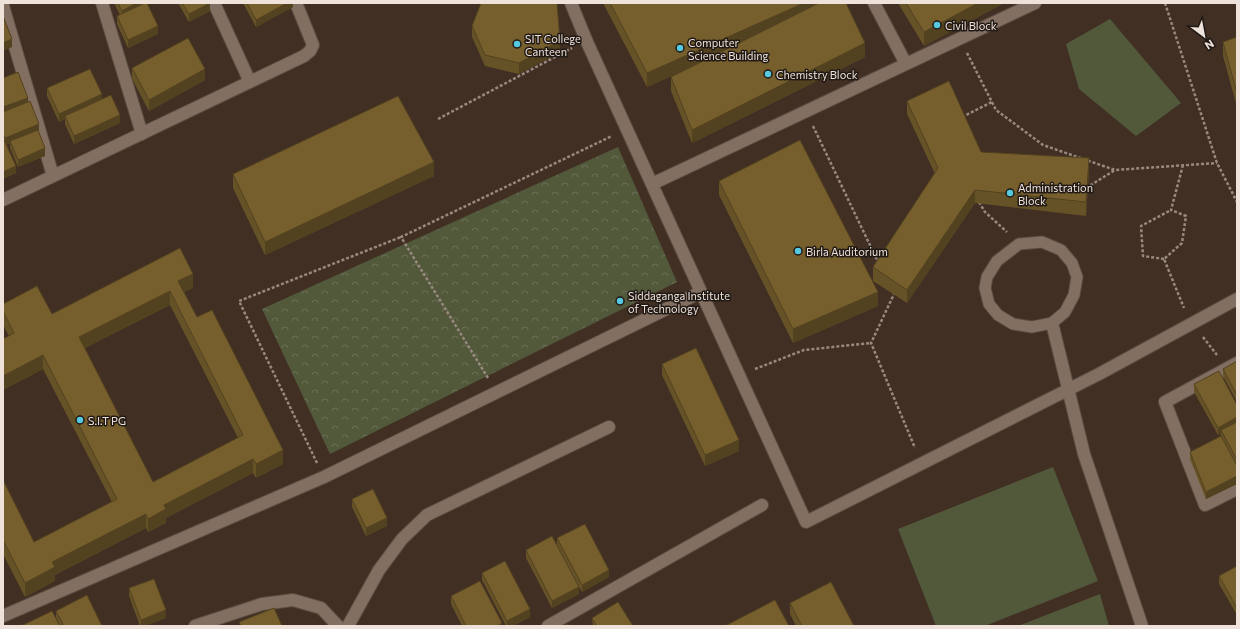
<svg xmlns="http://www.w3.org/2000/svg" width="1240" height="629" font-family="Commissioner,sans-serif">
<defs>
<pattern id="park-crowns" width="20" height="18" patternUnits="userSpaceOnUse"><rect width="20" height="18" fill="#52583a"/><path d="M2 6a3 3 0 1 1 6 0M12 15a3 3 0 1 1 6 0" fill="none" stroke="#6b7056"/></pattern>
</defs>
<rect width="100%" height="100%" fill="#412f24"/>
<path fill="url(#park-crowns)" d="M618 147 677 282 330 454 262 309Z"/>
<path fill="#52583a" d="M1110 19 1181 103 1136 136 1079 89 1066 44Z
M1053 467 1098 581 985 626H936L898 529Z
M1100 594 1109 626H1018Z"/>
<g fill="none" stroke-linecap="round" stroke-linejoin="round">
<g stroke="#5b4c42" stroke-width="13">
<path id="service" d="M1042 242 1061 250 1072 263 1077 277 1074 295 1065 312 1052 323 1032 327 1013 324 998 315 989 304 985 288 987 277 997 261 1019 244Z"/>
</g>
<g stroke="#5b4c42" stroke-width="14">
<path id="minor" d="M102 3 142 134
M214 3 250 82
M571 3 587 42 806 522 1099 374 1237 299
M874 3 906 64
M3 6 53 176
M652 184 1035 3
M3 200 304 56 310 51 313 45 296 3
M1052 323 1084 454 1142 626
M1237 363 1165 402 1205 505 1237 489
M3 616 324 477 701 292
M195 626 262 604 293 600 321 608 338 626
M348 626 379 570 402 539 427 515 609 427
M548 626 762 505"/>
</g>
<path stroke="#988980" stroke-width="2.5" stroke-dasharray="3 2" stroke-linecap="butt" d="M1165 3 1217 163 1237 202
M967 53 996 110 1043 145 1115 170 1217 163
M962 117 992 102
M438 119 572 48
M813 126 879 264
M1183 165 1171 210 1186 216 1182 243 1164 259 1184 308
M1086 188 1115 170
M979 202 985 212 1007 232
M1164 259 1143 256 1141 226 1171 210
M895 292 871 343 915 448
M1203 337 1217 355
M755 369 804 350 871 343
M488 378 401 237 612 136
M317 463 239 301 401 237"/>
<use href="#service" stroke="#836f62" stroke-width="11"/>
<use href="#minor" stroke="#836f62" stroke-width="12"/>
</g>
<path fill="#655227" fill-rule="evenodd" d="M114 3H150L148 4 158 34 128 48 117 24V16L120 15Z
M178 3H210V11L189 22Z
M243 3H293V7L256 27Z
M603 3H846L865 57 692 143 671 91V77L683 71 647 87Z
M898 3H1004L924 46Z
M472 26 560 52 519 74 485 66 472 37Z
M1237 37V107L1223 56V42Z
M132 68 205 80 149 111 132 79Z
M3 78 28 102 39 132H38L45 156 18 167 10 148V143L6 145 16 173 3 179Z
M47 88 102 99 120 123 74 144 65 124V119L59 122 47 96Z
M907 101 981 152 1089 172 1086 216 975 203 907 303 873 281V267L935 174 907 114Z
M233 174 434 176 265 255 233 188Z
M719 181 878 306 793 343 719 195Z
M180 248 193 288 184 292 197 317 283 464 256 478 253 473 166 518V523L148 532 146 528 55 575V581L25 597 3 554V480L34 542 112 502 43 369 3 390V339L9 336 3 325V304L52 314ZM170 305 238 438 153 482 85 348Z
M1237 361V402L1223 376V369Z
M662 364 739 451 705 466 662 375Z
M1194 384 1237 405V484L1206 499 1190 459V452L1221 437V434L1218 435 1194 392Z
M352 499 387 526 366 536 352 507Z
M557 538 609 577 582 592 579 587V594L552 608 526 558V550L557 545Z
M1237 566V615L1219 584V576Z
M482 573 530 617 513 626H506L482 580Z
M129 588 166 618 144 626H140L129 596Z
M451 596 502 626H462L451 604Z
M790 603 854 626H796L790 614Z
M56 611 102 626H60L56 618Z
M592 618 633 626H593Z"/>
<path fill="#534220" d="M136 3H150L122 18V11Z
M210 3V11L189 22V14Z
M287 3H293V7L256 27V20Z
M804 3H822V9L647 87V73Z
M978 3H1004L924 46V32Z
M158 26V34L128 48V40Z
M12 39V47L3 51V43Z
M560 41V52L519 74V63Z
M865 43V57L692 143V130Z
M205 69V80L149 111V100Z
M102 94V102L65 116V119L59 122V114Z
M28 98V105L3 115V107Z
M120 115V123L74 144V136Z
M39 124V132L11 143 10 141V143L5 146V138Z
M45 148V156L18 167V160Z
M1089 158V172L1086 216V202Z
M434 162V176L265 255V242Z
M16 166V173L3 179V172Z
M975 190V203L907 303V290Z
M193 274V288L178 295V281Z
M170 291V305L79 351V337Z
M878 292V306L793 343V329Z
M43 355V369L3 390V376Z
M1237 417V425L1221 430V434L1218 435V428Z
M739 440V451L705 466V455Z
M283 450V464L256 478V464Z
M253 459V473L166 518V523L148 532V519L164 505Z
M1237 476V484L1206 499V492Z
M146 514V528L55 575V581L25 597V583L52 562Z
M387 518V526L366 536V528Z
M609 570V577L582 592V585Z
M579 587V594L552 608V601Z
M530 609V617L513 626H507V621Z
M166 610V618L144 626H141V620Z
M502 623V626H497Z"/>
<path fill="#765f2d" stroke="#534220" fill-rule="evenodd" d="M118 3H136L122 11Z
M145 3H147L158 26 128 40 117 16Z
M182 3H210L189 14Z
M247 3H287L256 20Z
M481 3H557L560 41 519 63 485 55 472 26Z
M610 3H804L647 73Z
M819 3H846L865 43 692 130 671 77Z
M906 3H978L924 32Z
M3 16 12 39 3 43Z
M1237 37V93L1223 42Z
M188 38 205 69 149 100 132 68Z
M90 69 102 94 59 114 47 88Z
M18 72 28 98 3 107V78Z
M949 81 981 152 1089 158 1086 202 975 190 907 290 873 267 938 168 907 101Z
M111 95 120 115 74 136 65 116Z
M398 96 434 162 265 242 233 174Z
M30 101 39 124 5 138 3 134V112Z
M38 130 45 148 18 160 10 141Z
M3 138 16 166 3 172Z
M800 140 878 292 793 329 719 181Z
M180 248 193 274 178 281 197 317 212 310 283 450 256 464 253 459 164 505 166 509 148 519 146 514 52 562 55 567 25 583 3 540V480L34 542 117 499 43 355 3 376V339L14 333 3 311V304L37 286 52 314ZM170 291 243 435 153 482 79 337Z
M696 348 739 440 705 455 662 364Z
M1237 361V395L1223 369Z
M1219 371 1237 405V417L1218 428 1194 384Z
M1237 422V460L1221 430Z
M1221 436 1237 466V476L1206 492 1190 452Z
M373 489 387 518 366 528 352 499Z
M585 524 609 570 582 585 557 538Z
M552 536 579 587 552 601 526 550Z
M505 561 530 609 507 621 482 573Z
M1237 566V608L1219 576Z
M154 579 166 610 141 620 129 588Z
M480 581 502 623 497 626H466L451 596Z
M831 582 854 626H802L790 603Z
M87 595 102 626H64L56 611Z
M775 600 789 626H725Z
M618 602 633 626H597L592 618Z
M274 608 282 626H241L239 622Z
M52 611 60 626H21Z
M568 624 569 626H564Z"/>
<g fill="#56c9e1" stroke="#211914" stroke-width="1.5">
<circle cx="937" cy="25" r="4"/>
<circle cx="517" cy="44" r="4"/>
<circle cx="680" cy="48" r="4"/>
<circle cx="768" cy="74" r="4"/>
<circle cx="1010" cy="193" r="4"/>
<circle cx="798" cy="251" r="4"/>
<circle cx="620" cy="301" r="4"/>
<circle cx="80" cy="420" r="4"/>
</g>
<g text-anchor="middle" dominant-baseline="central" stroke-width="3" stroke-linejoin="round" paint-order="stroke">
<g font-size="11" fill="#eee2db" stroke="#211914" text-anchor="start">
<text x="945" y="25">Civil Block</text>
<text x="525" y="38">SIT College<tspan x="525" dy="13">Canteen</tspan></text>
<text x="688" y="42">Computer<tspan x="688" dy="13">Science Building</tspan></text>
<text x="776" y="74">Chemistry Block</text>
<text x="1018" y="187">Administration<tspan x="1018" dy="13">Block</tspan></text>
<text x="806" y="251">Birla Auditorium</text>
<text x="628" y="295">Siddaganga Institute<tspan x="628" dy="13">of Technology</tspan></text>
<text x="88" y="420">S.I.T PG</text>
</g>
</g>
<rect width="1240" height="629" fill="none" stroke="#eee2db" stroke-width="8"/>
<g transform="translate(1204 36) rotate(148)" stroke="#211914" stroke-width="3" paint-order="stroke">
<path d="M0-3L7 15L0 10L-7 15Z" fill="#eee2db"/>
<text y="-6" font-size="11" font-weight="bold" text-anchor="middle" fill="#eee2db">N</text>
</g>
</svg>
